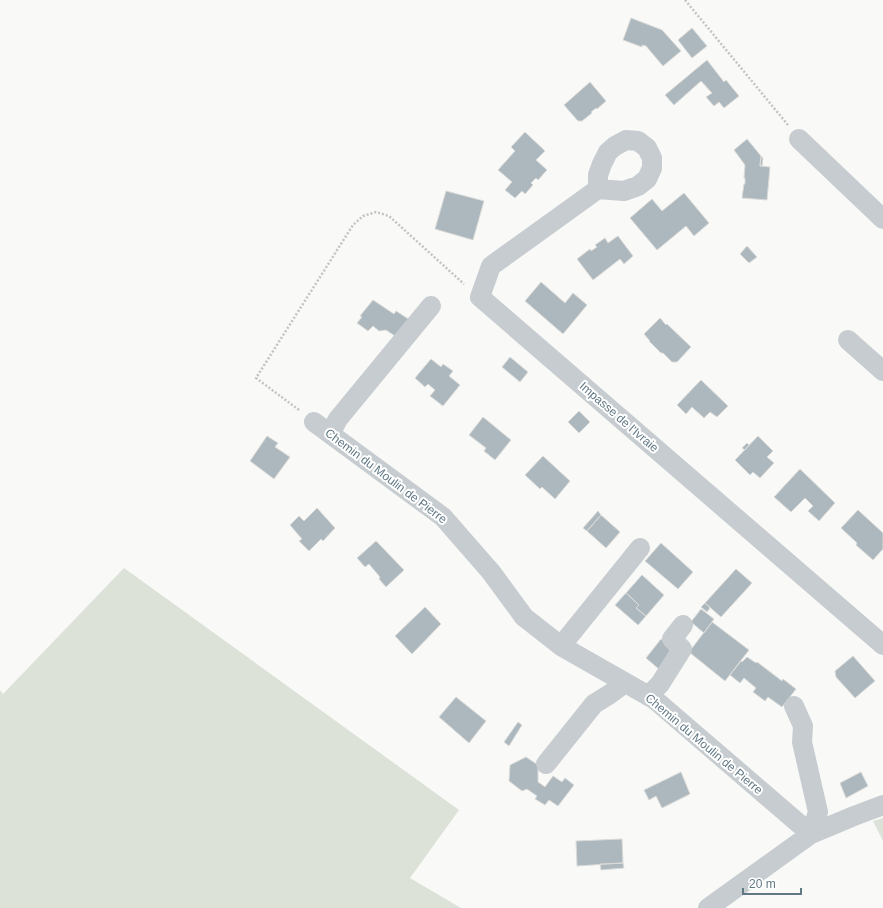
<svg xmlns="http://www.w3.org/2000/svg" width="883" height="908" font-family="Helvetica,sans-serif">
<rect width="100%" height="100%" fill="#f9f9f7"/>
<path fill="#dce2d7" d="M124 568 459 810 410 878 461 908H0V690L3 694Z
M883 818V841L873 821Z"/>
<path fill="#acb8bd" stroke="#dbdbd9" d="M631 18 662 30 681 51 663 66 646 46 642 45V47L623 40Z
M692 28 707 46 692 58 678 40Z
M707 60 724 82 726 80 739 96 724 108 719 102 714 106 706 97 712 93 701 81 674 105 665 95Z
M590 82 606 101 597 109 596 108 591 112 592 113 582 121H578L564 105Z
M525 132 545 151 536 160 547 170 538 180 536 178 531 183 533 185 525 194 522 191 515 198 505 190 512 182 498 170 515 151 511 147Z
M747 139 761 156 760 166 770 167 767 200 742 198 744 184H745V178H744L745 165 734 150Z
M761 156 763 158 762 166H760Z
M446 191 484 201 473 240 435 229Z
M684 193 709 223 694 236 686 226 657 250 630 218 652 199 662 211Z
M618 236 633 256 624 264 620 259 593 280 577 259 590 249 591 251 597 247 595 245 605 238 608 243Z
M747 246 757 257 749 263 740 254Z
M541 282 565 303 573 293 587 305 563 334 525 301Z
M373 300 394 314 396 311 410 320 398 338 386 330 379 331 373 326 368 331 357 323 362 317 360 316Z
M660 318 666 325 667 324 691 347 677 362H672L663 353H661L649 341H650L644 334Z
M510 357 528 372 520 382 502 367Z
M431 359 441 367 443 364 453 371 449 376 460 385 443 406 430 396 435 390 428 384 425 387 415 378Z
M701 380 728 406 717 417 710 412 704 418 692 407 686 414 677 405Z
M579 411 590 422 579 433 568 422Z
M483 417 511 440 495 460 484 451 486 448 469 435Z
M267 436 278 443 275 447 290 457 274 479 250 461Z
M758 436 773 451 767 457 774 463 760 478 753 472 750 475 735 460Z
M747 443 749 445 745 450 742 448Z
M543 456 570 481 555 499 542 487 540 489 525 475Z
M800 469 835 503 819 521 808 511 813 506 805 498 791 512 774 497Z
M317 508 335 528 323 541 321 539 309 551 299 541 302 539 290 525 299 516 304 521Z
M858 510 883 533V549L873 560 856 545 857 543 841 528Z
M598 511 601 515 587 531 583 528Z
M601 515 620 532 606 548 587 531Z
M376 541 404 570 386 587 379 579 380 577 369 564 365 567 357 558Z
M661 543 693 572 678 589 645 561Z
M736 569 752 583 721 617 705 603Z
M642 575 664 595 646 616 636 608 639 605 626 593Z
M626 593 639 605 636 608 646 616 638 625 615 605Z
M705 603 710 608 707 612 701 607Z
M425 607 441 624 412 654 395 636Z
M701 609 714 619 704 633 691 622Z
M712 622 749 650 725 681 689 652Z
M661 639 676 650 660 670 646 658Z
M853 656 875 681 855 698 836 677 835 671Z
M747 657 756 663 757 662 782 681 783 679 796 689 782 707 768 697 765 701 753 692 756 688 744 678 740 683 730 675 741 661 742 662Z
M456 697 486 721 469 743 439 717Z
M518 722 522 725 509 746 504 742Z
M526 757 538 765V782L545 787 553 776 562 782 565 778 574 785 558 806 549 800 545 805 535 799 537 796 527 789 522 791 509 781 510 765Z
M681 772 690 794 662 808 656 796 649 800 644 790Z
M861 772 868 786 846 798 840 783Z
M622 839 623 863 577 866 576 841Z
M623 863 624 868 601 870 600 864Z"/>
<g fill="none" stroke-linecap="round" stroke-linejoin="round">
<path stroke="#c0c4c5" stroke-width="2.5" stroke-dasharray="2 2" stroke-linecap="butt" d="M685 0 788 125
M299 410 256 378 353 225 363 216 376 212 389 216 464 284"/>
<path stroke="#c6cccf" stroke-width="20" d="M799 139 883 219
M598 189V175L602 164 608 152 615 146 626 140 638 141 647 148 652 158V168L647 179 638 186 624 191 598 189 491 266 480 297 883 645
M848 340 883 371
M314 422 443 517 491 572 524 617 561 646 654 699 811 834 818 812 802 742 803 726 794 706
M330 434 338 419 431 306
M561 646 640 548
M648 696 660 684 682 649 672 639 683 625
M546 764 594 704 610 694 625 683
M708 908 811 834 854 816 883 805"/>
</g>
<g text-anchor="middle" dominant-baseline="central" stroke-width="4" stroke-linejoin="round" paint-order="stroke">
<g font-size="12" fill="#617885" stroke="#fff">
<text transform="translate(619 417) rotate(41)">Impasse de l'Ivraie</text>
<text transform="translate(386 476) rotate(37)">Chemin du Moulin de Pierre</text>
<text transform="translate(704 744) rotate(40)">Chemin du Moulin de Pierre</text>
</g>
</g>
<path d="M743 888v6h58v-6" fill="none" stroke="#617885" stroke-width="2"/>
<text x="749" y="888" font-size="12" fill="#617885" stroke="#ffffff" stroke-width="3" paint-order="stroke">20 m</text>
</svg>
